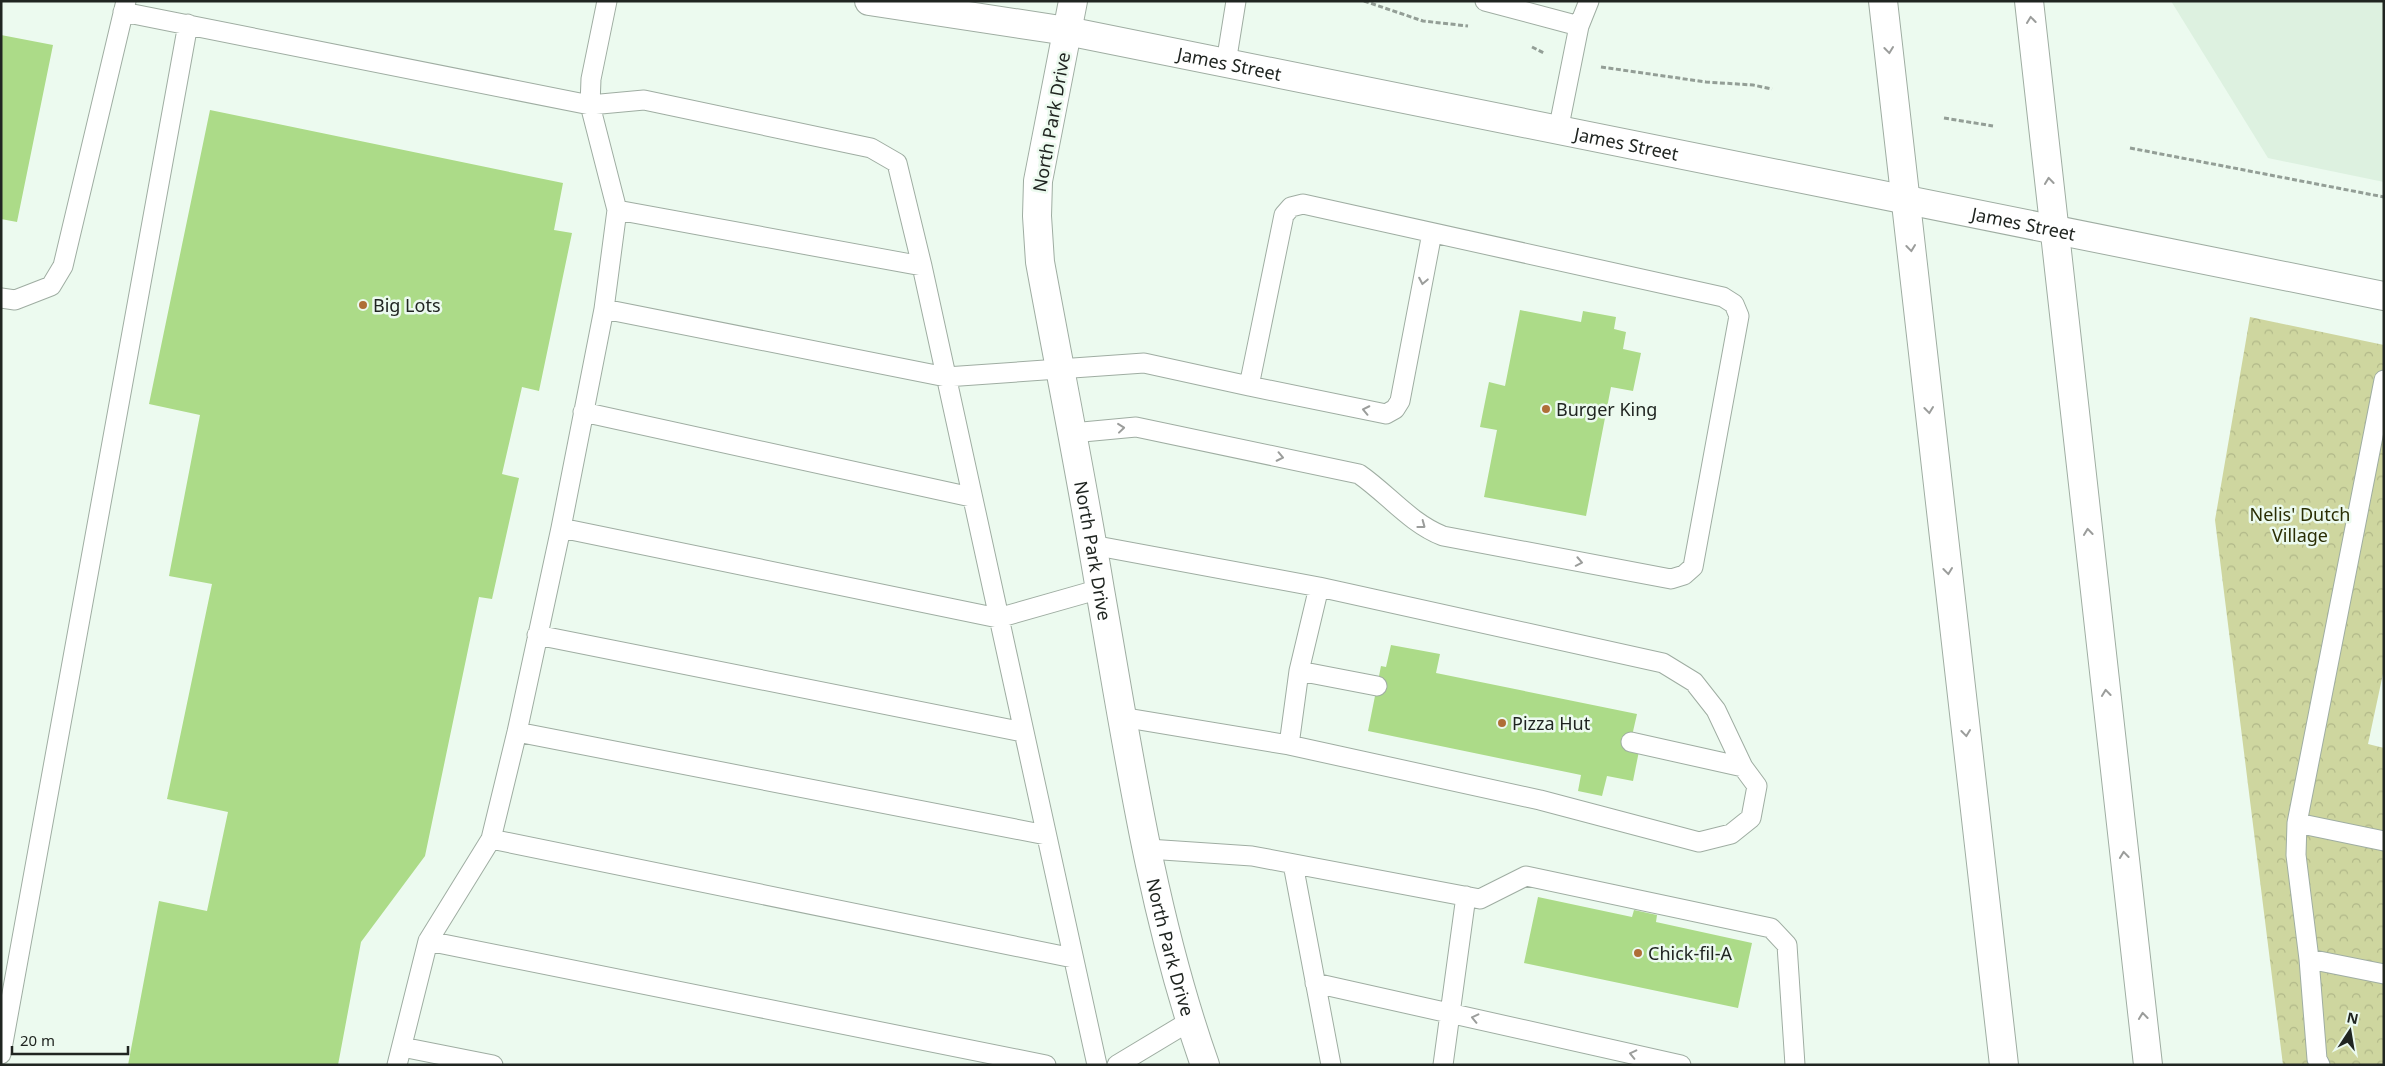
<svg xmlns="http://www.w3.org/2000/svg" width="2385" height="1066" font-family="'Noto Sans',sans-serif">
<defs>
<pattern id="forest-crowns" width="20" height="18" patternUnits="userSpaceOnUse" patternTransform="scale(1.25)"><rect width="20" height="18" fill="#ced69f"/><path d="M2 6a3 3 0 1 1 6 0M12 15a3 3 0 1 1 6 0" fill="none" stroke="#b1b889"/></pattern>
</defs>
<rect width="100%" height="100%" fill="#ecfaef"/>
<path fill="#ddf1e0" d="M2171 1H2384V182L2268 158Z"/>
<path fill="url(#forest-crowns)" d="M2250 317 2384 345V669L2368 744 2384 748V1065H2283L2215 520Z"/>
<path fill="#acdb88" d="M1 35 53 45 17 222 1 219Z
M210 110 563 183 554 230 572 233 539 391 522 387 502 474 519 478 492 599 479 597 425 856 361 942 338 1065H128L159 901 207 911 228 812 167 799 212 584 169 576 200 415 149 404Z
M1520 310 1581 322 1583 311 1616 317 1614 329 1626 332 1623 349 1641 353 1633 391 1611 387 1586 516 1484 497 1497 430 1480 427 1489 382 1505 386Z
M1391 645 1440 654 1436 673 1637 714 1629 749 1639 751 1633 781 1607 776 1602 796 1578 791 1581 775 1368 731 1381 666 1386 667Z
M1538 897 1632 917 1634 910 1657 915 1656 922 1752 943 1738 1008 1524 963Z"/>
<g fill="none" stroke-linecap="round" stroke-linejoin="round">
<g stroke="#9fada2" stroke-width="21">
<path id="service" d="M1485 1 1579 26
M123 12 590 105 644 100 871 148 897 163 922 266 1097 1065
M1226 63 1236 1
M1558 131 1579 26 1589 1
M617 210 922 266
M1 298 15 300 51 286 63 266 126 1
M604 309 946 377 1144 363 1249 386 1284 215 1291 207 1303 204 1723 297 1734 304 1739 316 1693 567 1684 575 1671 579 1443 536C1410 523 1388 494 1359 474L1136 427 1072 433
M2384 380 2297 823 2384 841
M1249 386 1386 414 1395 409 1400 401 1432 233
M583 412 971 497
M561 528 998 618 1100 589
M1092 545 1319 587 1663 663 1694 682 1716 710 1743 767 1757 786 1751 818 1731 834 1699 842 1540 800 1289 745 1121 717
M537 635 1023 732
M1299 671 1377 686
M517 732 1046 835
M1631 742 1743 767
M1289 745 1299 671 1319 587
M2297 823 2296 855 2309 959 2317 1059 2320 1065
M491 839 1073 958
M1148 849 1252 856 1480 899 1526 876 1771 928 1787 945 1795 1065
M1293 864 1331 1065
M428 941 1046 1065
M2309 959 2384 974
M1315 983 1681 1065
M402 1047 493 1065
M1 1054 188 24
M397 1065 428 941 491 839 517 732 561 528 604 309 617 210 590 105 591 79 607 1
M1117 1065 1190 1021
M1443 1065 1466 896"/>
</g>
<g stroke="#9fada2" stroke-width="30">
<g id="minor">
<path id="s1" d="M1073 1 1038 181 1037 216 1040 262C1060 371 1082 480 1100 590 1128 749 1151 912 1205 1065"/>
</g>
</g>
<g stroke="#9fada2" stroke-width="30">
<g id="tertiary">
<path id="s2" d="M869 1 1067 31 2384 296"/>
</g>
</g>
<g stroke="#9fada2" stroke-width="30">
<path id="trunk" d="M1883 1 2004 1065
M2029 1 2148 1065"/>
</g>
<path stroke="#939e96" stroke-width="3" stroke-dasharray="5 2.5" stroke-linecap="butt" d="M1364 1 1423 21 1468 26
M1532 47 1544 53
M1601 67 1706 82 1753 85 1772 89
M1944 118 1993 126
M2130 148 2384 197"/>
<use href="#service" stroke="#fff" stroke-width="19"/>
<use href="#minor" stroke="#fff" stroke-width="28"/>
<use href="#tertiary" stroke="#fff" stroke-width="28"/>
<use href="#trunk" stroke="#fff" stroke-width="28"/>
</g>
<defs><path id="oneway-chevron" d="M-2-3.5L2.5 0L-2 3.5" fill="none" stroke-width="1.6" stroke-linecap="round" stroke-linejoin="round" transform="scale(1.25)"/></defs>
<g stroke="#9b9d9b">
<use href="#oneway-chevron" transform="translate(2031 20) rotate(-97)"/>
<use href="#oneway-chevron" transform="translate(1889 50) rotate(83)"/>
<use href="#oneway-chevron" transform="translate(2049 181) rotate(-96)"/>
<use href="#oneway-chevron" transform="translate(1911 248) rotate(83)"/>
<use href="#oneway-chevron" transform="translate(1423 281) rotate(101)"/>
<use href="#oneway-chevron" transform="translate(1366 410) rotate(-168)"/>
<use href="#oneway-chevron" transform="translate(1929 410) rotate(83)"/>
<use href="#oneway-chevron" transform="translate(1121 428) rotate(-6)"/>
<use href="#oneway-chevron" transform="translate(1280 457) rotate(12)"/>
<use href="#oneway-chevron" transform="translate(1422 525) rotate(37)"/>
<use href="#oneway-chevron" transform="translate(2088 532) rotate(-96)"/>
<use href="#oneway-chevron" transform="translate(1579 562) rotate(11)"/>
<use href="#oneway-chevron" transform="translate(1948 571) rotate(83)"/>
<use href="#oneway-chevron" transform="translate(2106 693) rotate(-96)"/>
<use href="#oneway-chevron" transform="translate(1966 733) rotate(83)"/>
<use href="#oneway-chevron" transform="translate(2124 855) rotate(-96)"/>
<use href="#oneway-chevron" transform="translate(2143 1016) rotate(-96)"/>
<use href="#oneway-chevron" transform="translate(1475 1018) rotate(-167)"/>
<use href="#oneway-chevron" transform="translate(1633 1054) rotate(-167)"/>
</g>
<g fill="#af6f37" stroke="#ecfaef" stroke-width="2">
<circle cx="363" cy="305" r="5"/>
<circle cx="1546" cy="409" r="5"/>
<circle cx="1502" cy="723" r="5"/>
<circle cx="1638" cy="953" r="5"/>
</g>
<g text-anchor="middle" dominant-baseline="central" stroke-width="5" stroke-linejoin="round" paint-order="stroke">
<g font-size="18" fill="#202521" stroke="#ecfaef">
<text stroke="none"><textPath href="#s2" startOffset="366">James Street</textPath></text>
<text transform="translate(1051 122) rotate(-80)">North Park Drive</text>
<text stroke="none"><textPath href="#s2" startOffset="771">James Street</textPath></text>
<text stroke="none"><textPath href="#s2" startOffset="1176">James Street</textPath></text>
<text stroke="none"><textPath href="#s1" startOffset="558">North Park Drive</textPath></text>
<text stroke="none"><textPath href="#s1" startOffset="962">North Park Drive</textPath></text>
</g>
<g font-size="18" fill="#202521" stroke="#ecfaef" text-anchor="start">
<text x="373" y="305">Big Lots</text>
<text x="1556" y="409">Burger King</text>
<text x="1512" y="723">Pizza Hut</text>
<text x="1648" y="953">Chick-fil-A</text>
</g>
<g font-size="18" fill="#2a2e04" stroke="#ecfaef">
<text x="2300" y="514">Nelis' Dutch<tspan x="2300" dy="21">Village</tspan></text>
</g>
</g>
<rect width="2385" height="1066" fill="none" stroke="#202521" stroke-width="5"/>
<g transform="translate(2350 1031) rotate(12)" stroke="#ecfaef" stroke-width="4" paint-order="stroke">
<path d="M0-4L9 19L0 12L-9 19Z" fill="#202521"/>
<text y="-8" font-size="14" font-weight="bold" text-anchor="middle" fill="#202521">N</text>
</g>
<path d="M12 1046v8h116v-8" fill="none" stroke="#202521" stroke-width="2.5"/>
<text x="20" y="1046" font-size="15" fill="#202521" stroke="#ecfaef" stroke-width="4" paint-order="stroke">20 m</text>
</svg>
